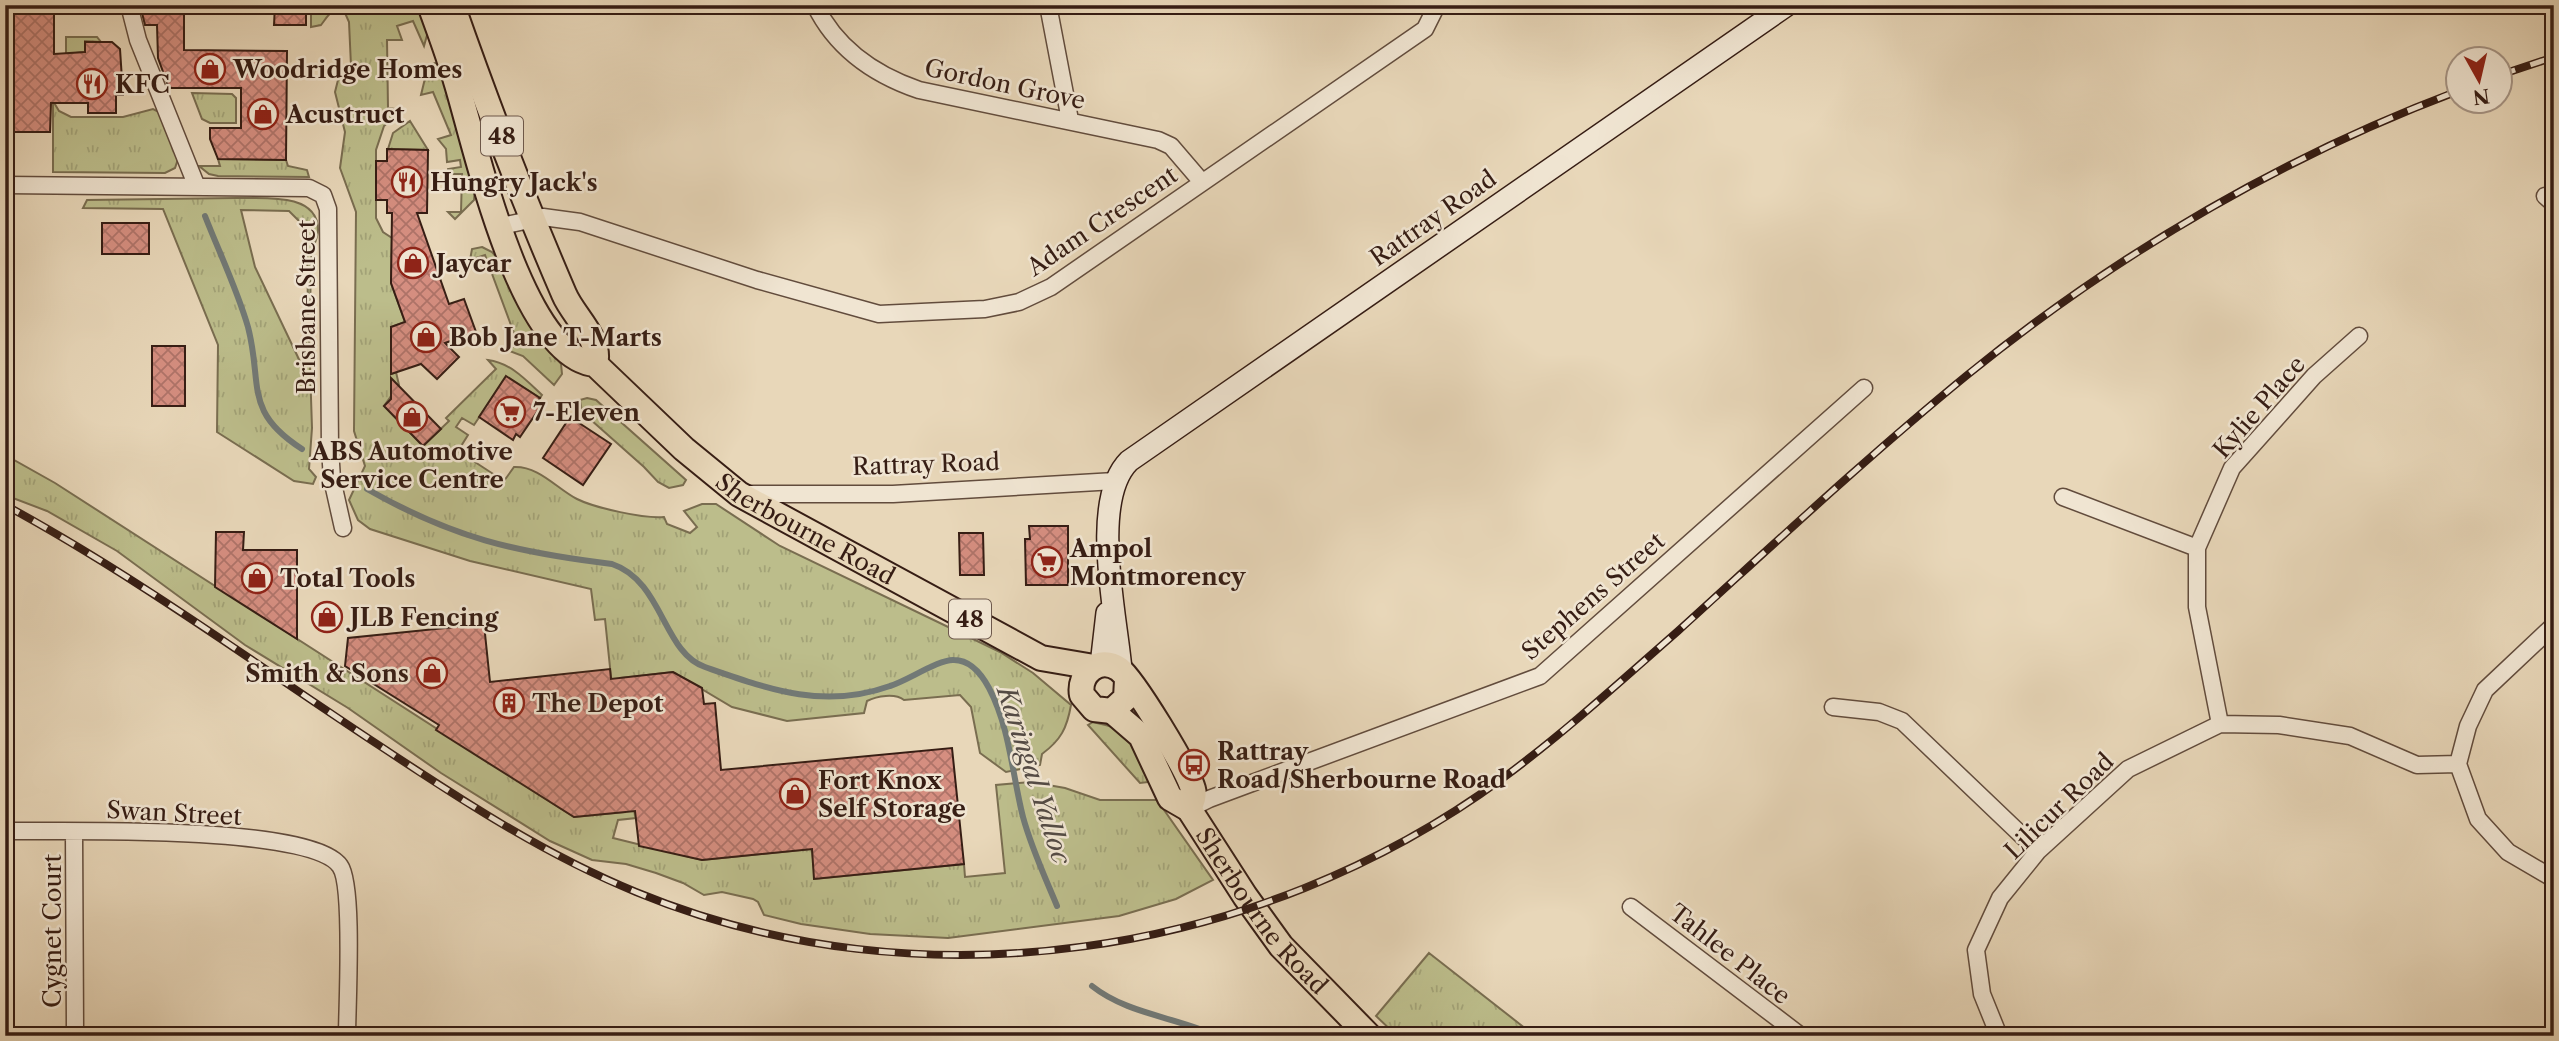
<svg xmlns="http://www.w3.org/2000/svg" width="2559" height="1041" font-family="'Libre Caslon Text',serif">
<defs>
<pattern id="grass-tufts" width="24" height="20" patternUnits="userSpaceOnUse" patternTransform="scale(1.75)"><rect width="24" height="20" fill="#bcbd8b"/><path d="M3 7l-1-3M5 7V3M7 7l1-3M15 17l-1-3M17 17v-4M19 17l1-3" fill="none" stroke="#a2a277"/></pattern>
<pattern id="building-cross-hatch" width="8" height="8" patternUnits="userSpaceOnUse" patternTransform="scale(1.75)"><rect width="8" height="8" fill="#d58e80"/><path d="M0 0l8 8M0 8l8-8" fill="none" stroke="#ae7368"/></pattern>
</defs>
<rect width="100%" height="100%" fill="#e8d7b9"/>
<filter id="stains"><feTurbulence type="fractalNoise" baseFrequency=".00286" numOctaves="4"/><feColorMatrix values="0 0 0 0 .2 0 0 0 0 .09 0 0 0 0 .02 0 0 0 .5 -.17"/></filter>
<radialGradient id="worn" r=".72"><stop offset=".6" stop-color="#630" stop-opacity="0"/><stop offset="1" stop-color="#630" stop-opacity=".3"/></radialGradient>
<path fill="url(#grass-tufts)" stroke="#796d50" stroke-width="2" d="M311 5H420L429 28 424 46 413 21 397 26 402 40H387L388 108 402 110 384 126 376 150V218L383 232 392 238 391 283 405 322 391 327V374L396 372 399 385 384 406 423 446 449 421 446 418 496 369 488 360C511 363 526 380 542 395L540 398 506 377 474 425 462 418 456 427 468 435 458 451 504 481 514 467C539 466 556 488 577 499 595 508 645 519 664 517L667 524 690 533 697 527 684 511 702 504H716L780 546 1000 652 1033 673 1071 705C1067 728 1061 740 1042 754L1040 765 1006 772 980 753 971 707 960 695 904 700C895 693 877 696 867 701L864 713 787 721 732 707 673 672 621 678 636 818 618 820 613 838 702 860 812 849 815 879 964 864 965 877 1005 873 996 785 1031 782 1065 788 1100 800H1157L1213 880 1176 899 1119 916 948 938 870 934 801 924 764 915 758 902 753 899 722 892 704 895 683 883 656 873 626 864 592 860 550 841 441 773 348 708 245 645 117 551 47 511 5 495V455L55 483 574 817 625 812 605 619 595 620 591 589 470 561 370 529 358 520 349 500 365 466 354 431 356 212 340 168 345 132 335 92 338 80 351 66 349 22 345 13C332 6 328 16 321 25L311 27Z
M66 37H97L101 42 85 41V52L66 54Z
M435 63 441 65 475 187 474 200 455 219 448 212H461L462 174H448V169L461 167 460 160 447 162 446 149 438 139 451 135 433 92 421 95 428 66Z
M192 93 232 94 236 98V123H210L202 119Z
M53 101 59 111 71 117H123L153 109 159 112 178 159 175 168 165 173 53 172Z
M410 121 428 150 388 149 393 133Z
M218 159 286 160 288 166 307 170 309 177 218 176 209 174 199 166H220Z
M236 198C260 199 318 191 318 230 318 239 312 247 311 256 310 274 311 292 310 310L308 315 307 229 289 211 241 210 255 267 305 372 306 331 309 337 312 428 309 469 316 477 313 484 294 481 217 432 218 345 163 209 83 208 87 200Z
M482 247 492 252 499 260 539 335 561 364 562 374 554 385 523 356 507 350 518 344 485 255 470 260 472 249Z
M587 398 596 400 686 480 683 485 669 488 658 482 644 467 582 412 580 400Z
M1093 722C1099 724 1107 724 1114 728 1135 739 1142 761 1149 782L1140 783 1088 725Z
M1429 953 1535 1036H1397L1376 1016Z"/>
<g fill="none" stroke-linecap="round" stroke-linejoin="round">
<path stroke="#727976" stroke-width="6" d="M205 216C219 252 237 289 248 327 263 385 243 411 302 449
M367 489C453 538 514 552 612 564 663 581 663 653 705 667 768 689 823 710 890 686 907 681 939 659 954 660 970 660 982 675 989 688 1010 728 1012 774 1023 817 1031 847 1045 877 1057 906
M1092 986C1127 1014 1176 1017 1217 1036"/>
</g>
<path fill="url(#building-cross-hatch)" stroke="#361d14" stroke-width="2" d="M5 5H54V54L85 52V42H112L120 49 123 95H116V113H88V103H51L50 132H5Z
M140 5H184V50L287 51 286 160 218 159 210 139V128H241V88H169L158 58 157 25H145Z
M275 5H306V25H274Z
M387 149 428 150 427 213H417L449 304 464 299 476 332 445 343 459 357 437 379 421 364 391 374V327L405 322 391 283 392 213H387V200H376V161H387Z
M102 223H149V254H102Z
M152 346H185V406H152Z
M506 376 540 398 536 403 541 406 520 437 516 434 513 440 479 417Z
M391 378 441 429 423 446 384 406 391 399Z
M570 417 611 444 583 485 543 458Z
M1029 526H1068V585H1026L1025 539H1030Z
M216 532H244L243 550H297V639L215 587Z
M959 533H983L984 575H960Z
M484 624 490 682 610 669 611 679 673 672 702 688 704 704 715 703 721 770 952 748 964 864 814 879 812 849 702 860 639 846 635 811 574 817 436 730 439 725 345 666 348 638Z"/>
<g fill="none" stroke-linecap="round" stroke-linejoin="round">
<g stroke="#624c3d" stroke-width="19">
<path id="street" d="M129 5 138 40 197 187
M815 5C836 48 875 75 919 90L1158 140 1171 146 1201 181
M1048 5 1070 120
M5 185 309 188 323 195 328 209 330 449 332 479 343 528
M2545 196 2554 204
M497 227 543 217 580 222 757 280 879 314 985 309 1019 302 1051 287 1425 29 1437 5
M745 494H893L1115 481
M2063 497 2197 548
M2554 625 2485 690 2468 726 2458 764 2478 819 2508 852 2554 879
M1833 707 1879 712 1902 721 2038 851
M2220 724 2197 607V548L2232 468 2314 376 2359 336
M1189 809 1209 799 1540 676 1864 388
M5 831C62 832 311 824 340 866 354 885 347 1006 347 1036
M74 832 75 1030
M1631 907 1801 1036
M1999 1036 1982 994 1976 950 2000 898 2038 851 2128 769 2220 724 2279 725 2350 736 2417 765 2458 764"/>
</g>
<g stroke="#361d14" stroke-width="24">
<path id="secondary" d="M1101 665 1107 613
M1121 670C1117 618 1089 501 1129 461L1787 5"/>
</g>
<g stroke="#361d14" stroke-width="28">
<g id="primary">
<path id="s1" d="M430 5C439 30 449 56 456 81 475 142 520 357 595 364L684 449 739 494 1041 658 1094 667"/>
<path d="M452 5C486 102 523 199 564 294 573 316 602 339 595 364"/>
<path d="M1127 680 1126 698 1112 711 1094 709 1082 695C1078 674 1099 655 1119 669 1134 681 1187 768 1193 789 1195 796 1192 802 1189 809"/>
<path id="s2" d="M1112 711 1141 736 1170 798 1189 809 1245 896 1281 946 1369 1036"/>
</g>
</g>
<use href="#street" stroke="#f0e5d2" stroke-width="16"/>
<use href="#secondary" stroke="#f0e5d2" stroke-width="21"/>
<use href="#primary" stroke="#e8d7b9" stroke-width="24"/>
<g stroke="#361d14" stroke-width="8">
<path id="rail" d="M2500 75 2554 57
M5 505C134 575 254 663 377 744 460 799 543 854 636 892 920 1009 1258 958 1503 778 1564 733 1621 681 1678 631 1773 545 1867 457 1966 376 2114 256 2280 158 2458 91"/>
</g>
<use href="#rail" stroke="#f0e5d2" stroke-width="5" stroke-dasharray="16" stroke-linecap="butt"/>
</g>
<defs>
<g id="shop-ring" transform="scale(1.575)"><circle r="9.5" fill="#f0e5d2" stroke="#8f2418" stroke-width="1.5"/><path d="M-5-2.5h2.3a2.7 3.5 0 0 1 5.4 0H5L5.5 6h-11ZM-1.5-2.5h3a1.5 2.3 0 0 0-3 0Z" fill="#8f2418"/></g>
<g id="restaurant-ring" transform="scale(1.575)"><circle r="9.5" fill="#f0e5d2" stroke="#8f2418" stroke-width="1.5"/><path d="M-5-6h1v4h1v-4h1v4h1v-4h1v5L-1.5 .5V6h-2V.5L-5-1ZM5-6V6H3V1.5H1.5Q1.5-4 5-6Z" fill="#8f2418"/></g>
<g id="supermarket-ring" transform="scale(1.575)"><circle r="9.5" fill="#f0e5d2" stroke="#8f2418" stroke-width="1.5"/><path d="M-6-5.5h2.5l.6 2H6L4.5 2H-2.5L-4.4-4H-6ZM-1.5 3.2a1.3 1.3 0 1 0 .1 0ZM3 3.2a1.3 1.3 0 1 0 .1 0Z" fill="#8f2418"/></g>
<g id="building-ring" transform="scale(1.575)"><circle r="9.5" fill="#f0e5d2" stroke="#8f2418" stroke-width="1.5"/><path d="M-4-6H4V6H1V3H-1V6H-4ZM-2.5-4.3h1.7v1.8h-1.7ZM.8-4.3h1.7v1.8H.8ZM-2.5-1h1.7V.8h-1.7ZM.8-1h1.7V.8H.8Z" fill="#8f2418"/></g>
<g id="bus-ring" transform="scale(1.575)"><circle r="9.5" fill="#f0e5d2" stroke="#8f2418" stroke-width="1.5"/><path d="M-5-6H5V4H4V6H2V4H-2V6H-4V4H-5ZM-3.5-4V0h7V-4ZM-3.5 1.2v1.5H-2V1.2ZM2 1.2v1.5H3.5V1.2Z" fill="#8f2418"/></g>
</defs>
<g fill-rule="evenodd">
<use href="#shop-ring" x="210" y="69"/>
<use href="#restaurant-ring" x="92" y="84"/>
<use href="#shop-ring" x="263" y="114"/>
<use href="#restaurant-ring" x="407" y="182"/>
<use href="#shop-ring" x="413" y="263"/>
<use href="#shop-ring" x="426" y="337"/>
<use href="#supermarket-ring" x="510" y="412"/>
<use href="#shop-ring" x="412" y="417"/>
<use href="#supermarket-ring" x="1047" y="562"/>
<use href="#shop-ring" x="257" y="578"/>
<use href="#shop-ring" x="327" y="617"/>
<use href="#shop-ring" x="432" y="673"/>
<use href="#building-ring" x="509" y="703"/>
<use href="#bus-ring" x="1194" y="765"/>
<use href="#shop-ring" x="795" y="794"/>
</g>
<g text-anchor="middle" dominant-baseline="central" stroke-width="5" stroke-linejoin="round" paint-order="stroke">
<g fill="#f0e5d2" stroke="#6e594d" stroke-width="2">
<rect x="481" y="116.5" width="42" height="39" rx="5"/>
<rect x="949" y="599.5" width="42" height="39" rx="5"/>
</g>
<g font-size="23" font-weight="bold" fill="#361d14">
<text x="502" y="136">48</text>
<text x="970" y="619">48</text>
</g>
<g font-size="24" font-weight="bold" fill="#361d14" stroke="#f0e5d2" text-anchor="start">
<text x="233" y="69">Woodridge Homes</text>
<text x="115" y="84">KFC</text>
<text x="286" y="114">Acustruct</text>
<text x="430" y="182">Hungry Jack's</text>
<text x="436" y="263">Jaycar</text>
<text x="449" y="337">Bob Jane T-Marts</text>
<text x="533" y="412">7-Eleven</text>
<text x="412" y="451" text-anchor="middle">ABS Automotive<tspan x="412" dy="28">Service Centre</tspan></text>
<text x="1070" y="548">Ampol<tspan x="1070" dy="28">Montmorency</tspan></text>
<text x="280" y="578">Total Tools</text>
<text x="350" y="617">JLB Fencing</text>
<text x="409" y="673" text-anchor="end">Smith &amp; Sons</text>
<text x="532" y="703">The Depot</text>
<text x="1217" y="751">Rattray<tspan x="1217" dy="28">Road/Sherbourne Road</tspan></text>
<text x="818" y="780">Fort Knox<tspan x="818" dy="28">Self Storage</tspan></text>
</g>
<g font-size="24" fill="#361d14" stroke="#f0e5d2">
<text transform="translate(1005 84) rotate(12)">Gordon Grove</text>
<text transform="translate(1433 218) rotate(-35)">Rattray Road</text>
<text transform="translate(1102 221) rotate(-34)">Adam Crescent</text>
<text transform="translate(306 307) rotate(-90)">Brisbane Street</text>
<text transform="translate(2259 407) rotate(-49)">Kylie Place</text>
<text transform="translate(926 464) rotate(-2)">Rattray Road</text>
<text stroke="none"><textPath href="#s1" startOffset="676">Sherbourne Road</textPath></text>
<text transform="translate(1593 596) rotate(-41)">Stephens Street</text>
<text transform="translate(2059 806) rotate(-44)">Lilicur Road</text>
<text transform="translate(174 813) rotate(3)">Swan Street</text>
<text stroke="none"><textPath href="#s2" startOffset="254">Sherbourne Road</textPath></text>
<text transform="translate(52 931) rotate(-90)">Cygnet Court</text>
<text transform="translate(1730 954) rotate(38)">Tahlee Place</text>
</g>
<g font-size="26" font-style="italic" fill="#544b45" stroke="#f0e5d2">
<text transform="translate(1034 775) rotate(72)">Karingal Yalloc</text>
</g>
</g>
<rect width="2559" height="1041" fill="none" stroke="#e8d7b9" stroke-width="28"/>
<rect x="7" y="7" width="2545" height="1027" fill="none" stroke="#361d14" stroke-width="3.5"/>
<rect x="14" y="14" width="2531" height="1013" fill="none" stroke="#361d14" stroke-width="2"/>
<g transform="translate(2479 80) rotate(172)"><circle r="33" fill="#f0e5d2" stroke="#a69586" stroke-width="2"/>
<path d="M0-5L12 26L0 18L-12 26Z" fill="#8f2418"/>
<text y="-10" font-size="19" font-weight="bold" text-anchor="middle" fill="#361d14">N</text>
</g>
<rect width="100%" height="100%" filter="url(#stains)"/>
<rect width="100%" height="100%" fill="url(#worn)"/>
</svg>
